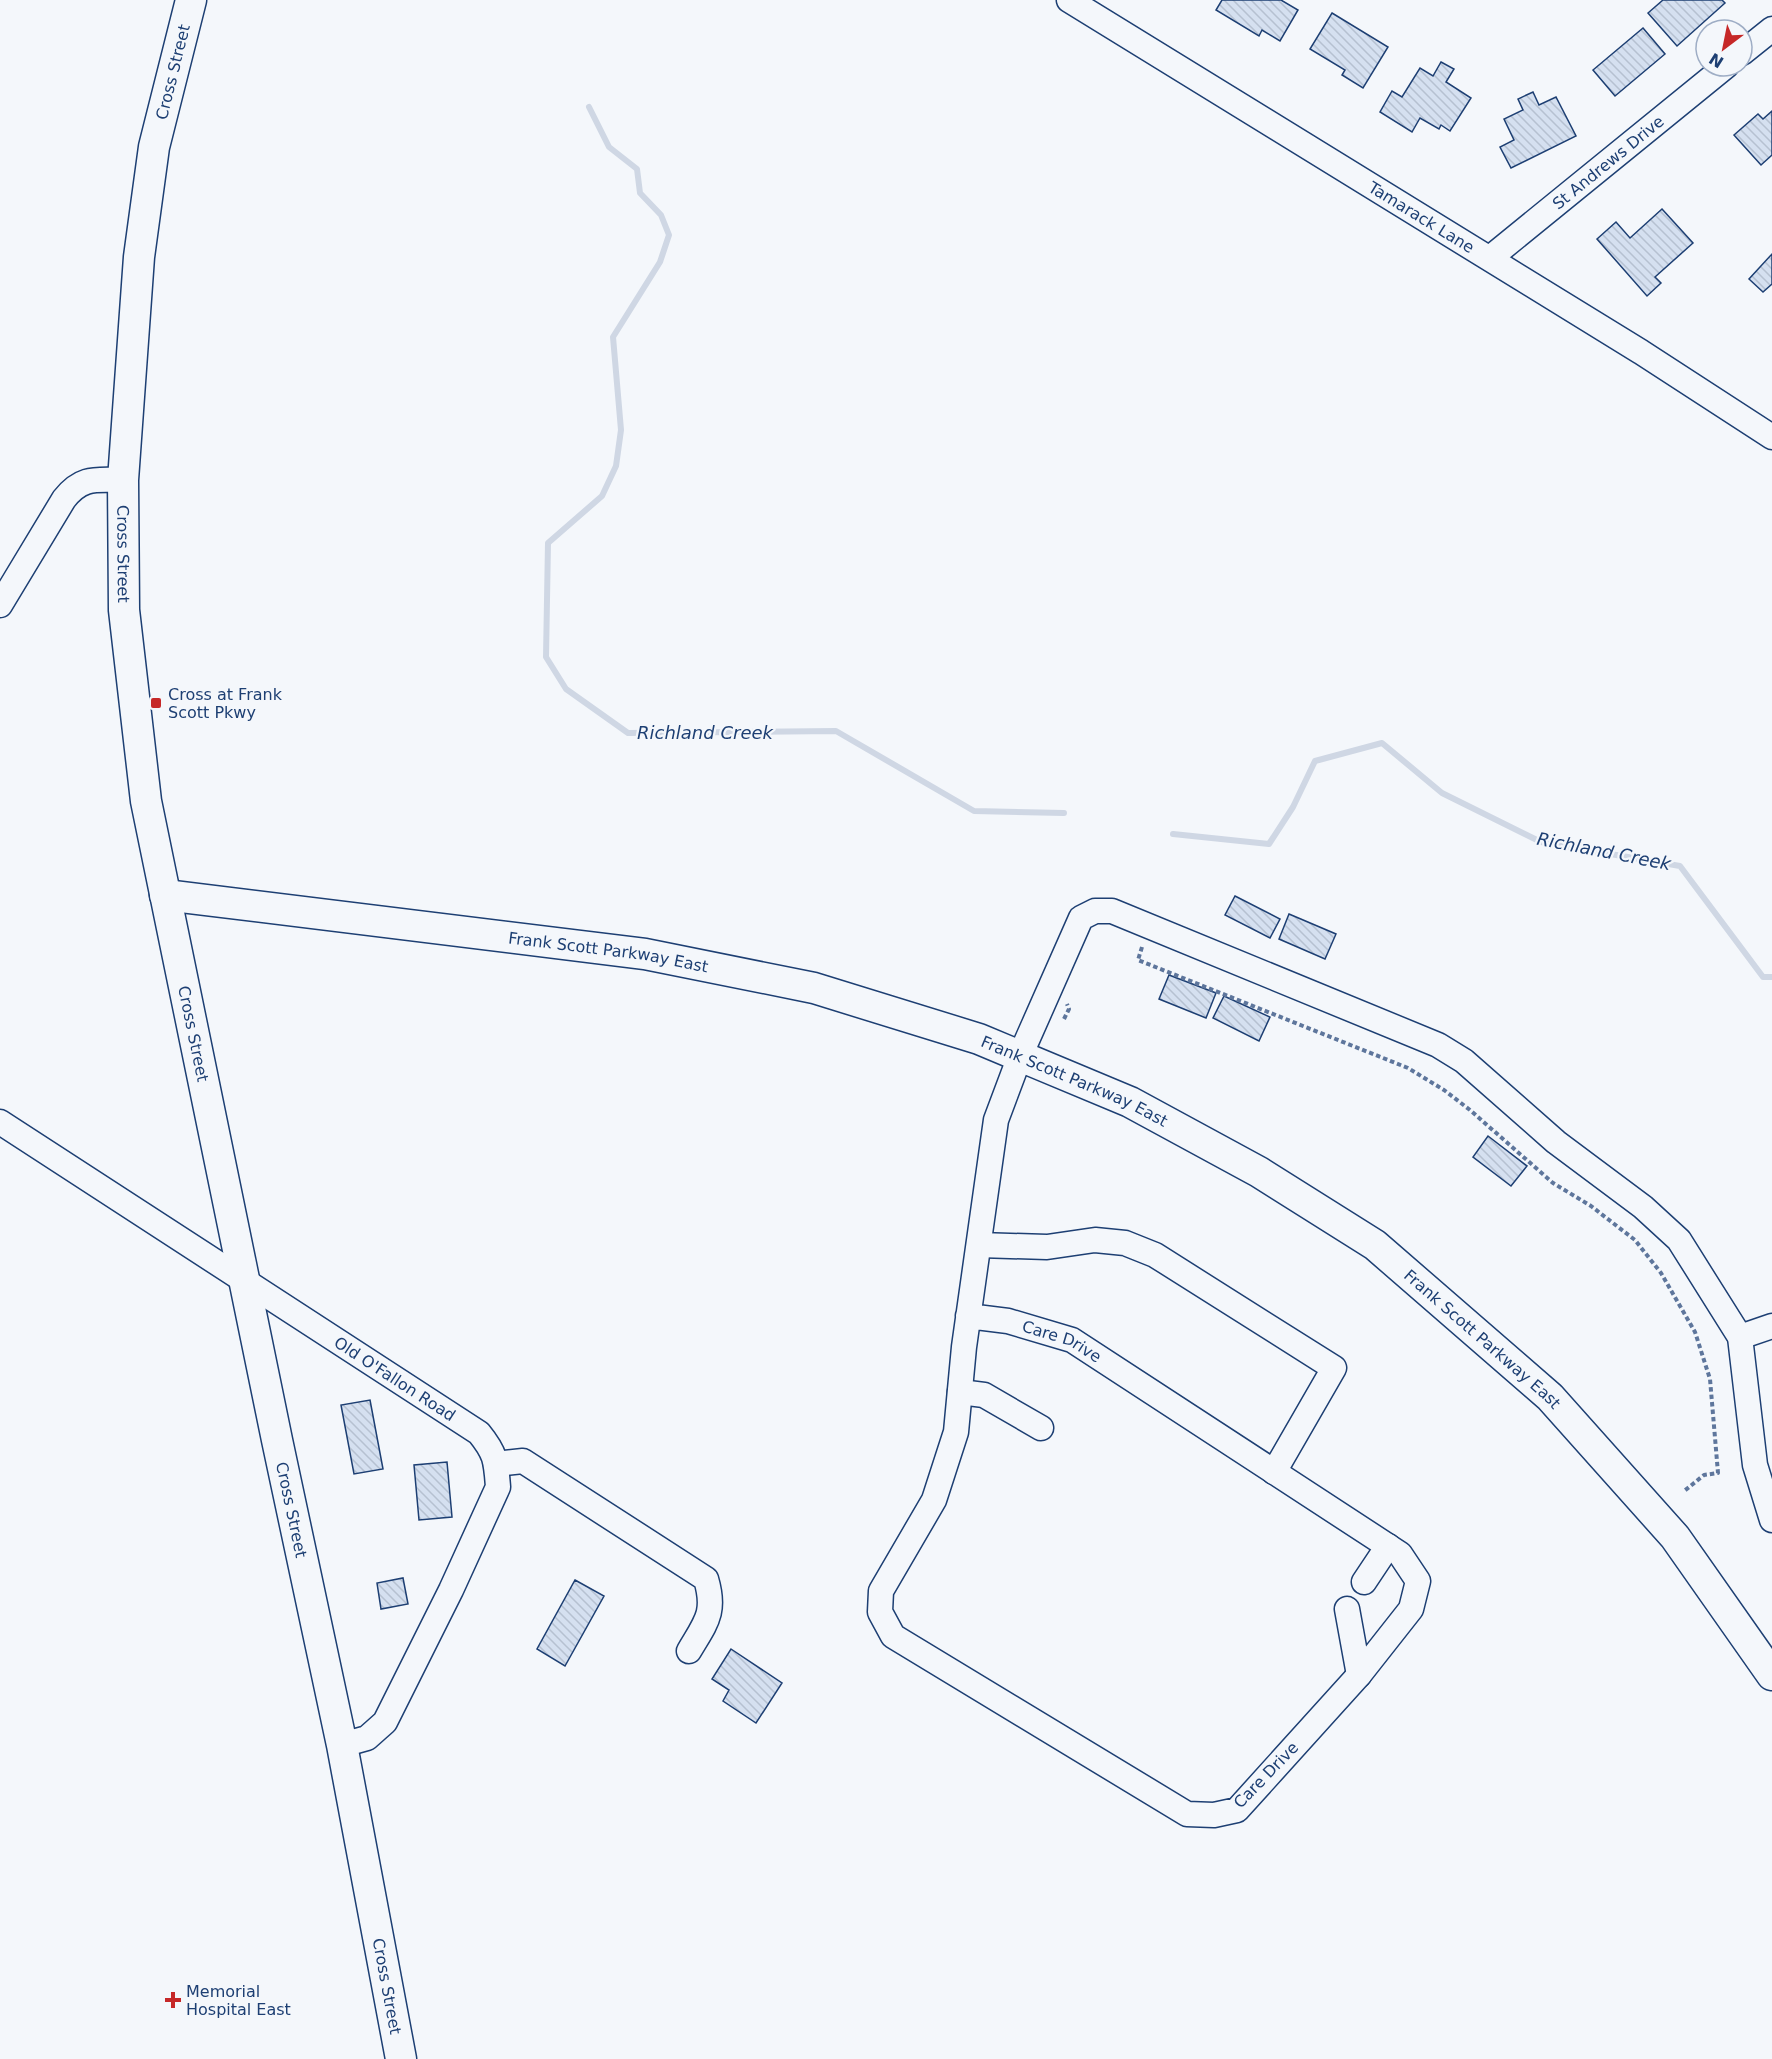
<svg xmlns="http://www.w3.org/2000/svg" width="1772" height="2059" font-family="'DejaVu Sans',sans-serif">
<defs>
<pattern id="building-back-hatch" width="6" height="6" patternUnits="userSpaceOnUse" patternTransform="scale(1.5)"><rect width="6" height="6" fill="#d5e0f0"/><path d="M-1 5l2 2M0 0l6 6M5-1l2 2" fill="none" stroke="#b6c1d1"/></pattern>
</defs>
<rect width="100%" height="100%" fill="#f4f7fb"/>
<g fill="none" stroke-linecap="round" stroke-linejoin="round">
<path stroke="#cfd7e4" stroke-width="6" d="M589 107 609 147 637 169 640 193 661 215 669 235 660 262 613 337 621 430 616 466 602 496 548 543 546 657 566 689 628 733 836 731 974 811 1064 813
M1173 834 1269 844 1293 807 1315 761 1382 743 1442 793 1541 842 1680 866 1763 977H1772"/>
</g>
<path fill="url(#building-back-hatch)" stroke="#1d3f73" stroke-width="1.5" d="M1222 0H1281L1298 10 1280 41 1262 30 1259 36 1216 10Z
M1663 0H1722L1725 3 1677 46 1648 13Z
M1332 13 1388 47 1363 88 1342 75 1345 70 1310 49Z
M1643 28 1665 54 1615 96 1593 70Z
M1441 62 1454 69 1446 82 1471 98 1450 131 1441 125 1439 129 1420 118 1412 132 1380 112 1392 91 1402 97 1420 68 1433 76Z
M1533 92 1539 105 1556 97 1576 136 1511 168 1500 147 1514 140 1504 119 1523 110 1518 99Z
M1772 111V155L1761 165 1734 135 1758 114 1763 119Z
M1662 209 1693 243 1655 277 1661 283 1647 296 1597 239 1616 222 1630 238Z
M1772 254V284L1763 292 1749 279Z
M1235 896 1280 919 1270 938 1225 915Z
M1289 914 1336 934 1325 959 1279 939Z
M1169 975 1216 993 1206 1018 1159 999Z
M1224 996 1270 1017 1259 1041 1213 1018Z
M1488 1136 1527 1166 1511 1186 1473 1157Z
M370 1400 383 1469 354 1474 341 1405Z
M447 1462 452 1517 419 1520 414 1465Z
M403 1578 408 1604 381 1609 377 1583Z
M575 1580 604 1596 565 1666 537 1649Z
M731 1649 782 1683 756 1723 723 1701 729 1690 712 1679Z"/>
<g fill="none" stroke-linecap="round" stroke-linejoin="round">
<g stroke="#1d3f73" stroke-width="27">
<g id="minor">
<path id="s1" d="M1069 0 1641 352 1772 437"/>
<path d="M1742 53 1772 29"/>
<path id="s2" d="M1490 258 1726 66"/>
<path d="M0 605 64 499C82 476 96 480 123 480"/>
<path id="s3" d="M0 1122 479 1433C496 1454 496 1461 498 1487L451 1590 385 1722 367 1738 342 1745"/>
<path d="M979 1245 1047 1247 1095 1240 1125 1243 1155 1255 1334 1368 1274 1472"/>
<path id="s4" d="M968 1316 1008 1321 1072 1340 1400 1554 1418 1581 1411 1609 1359 1675 1237 1810 1214 1815 1187 1814 893 1636 880 1612 881 1591 934 1500 956 1432 964 1347 996 1120 1020 1056 1081 918 1095 911H1112L1438 1045 1464 1061 1556 1142 1643 1207 1679 1240 1740 1337 1755 1465 1772 1520"/>
<path d="M1740 1337 1772 1326"/>
<path d="M960 1392 984 1395 1041 1428"/>
<path d="M496 1464 523 1461 706 1579C716 1613 706 1622 689 1651"/>
<path d="M1364 1582 1388 1546"/>
<path d="M1347 1609 1359 1675"/>
</g>
</g>
<g stroke="#1d3f73" stroke-width="33">
<g id="major">
<path id="s5" d="M191 0 154 147 139 257 123 480 124 610 146 801 277 1440 342 1745 401 2059"/>
<path id="s6" d="M165 895 645 954 814 988 979 1039 1130 1102 1259 1172 1375 1245 1550 1397 1675 1537 1772 1675"/>
</g>
</g>
<path stroke="#5e769c" stroke-width="4" stroke-dasharray="4.5 3" stroke-linecap="butt" d="M1142 947 1138 960 1408 1068 1444 1090 1470 1110 1553 1183 1591 1206 1635 1240 1661 1273 1695 1332 1710 1379 1718 1473 1704 1475 1683 1492
M1064 1019 1069 1009 1067 1004"/>
<use href="#minor" stroke="#f4f7fb" stroke-width="24"/>
<use href="#major" stroke="#f4f7fb" stroke-width="30"/>
</g>
<g fill="#c62828" stroke="#f4f7fb" stroke-width="2">
<rect x="150" y="697" width="12" height="12" rx="3"/>
<path d="M170 1991h6v6h6v6h-6v6h-6v-6h-6v-6h6z"/>
</g>
<g text-anchor="middle" dominant-baseline="central" stroke-width="4.5" stroke-linejoin="round" paint-order="stroke">
<g font-size="16" fill="#1d3f73" stroke="#f4f7fb">
<text transform="translate(173 72) rotate(-76)">Cross Street</text>
<text stroke="none"><textPath href="#s2" startOffset="152">St Andrews Drive</textPath></text>
<text stroke="none"><textPath href="#s1" startOffset="414">Tamarack Lane</textPath></text>
<text stroke="none"><textPath href="#s5" startOffset="560">Cross Street</textPath></text>
<text stroke="none"><textPath href="#s6" startOffset="447">Frank Scott Parkway East</textPath></text>
<text stroke="none"><textPath href="#s5" startOffset="1046">Cross Street</textPath></text>
<text stroke="none"><textPath href="#s6" startOffset="933">Frank Scott Parkway East</textPath></text>
<text stroke="none"><textPath href="#s6" startOffset="1419">Frank Scott Parkway East</textPath></text>
<text stroke="none"><textPath href="#s4" startOffset="98">Care Drive</textPath></text>
<text stroke="none"><textPath href="#s3" startOffset="471">Old O'Fallon Road</textPath></text>
<text stroke="none"><textPath href="#s5" startOffset="1532">Cross Street</textPath></text>
<text transform="translate(1266 1775) rotate(-46)">Care Drive</text>
<text stroke="none"><textPath href="#s5" startOffset="2018">Cross Street</textPath></text>
</g>
<g font-size="16" fill="#1d3f73" stroke="#f4f7fb" text-anchor="start">
<text x="168" y="694">Cross at Frank<tspan x="168" dy="18">Scott Pkwy</tspan></text>
<text x="186" y="1991">Memorial<tspan x="186" dy="18">Hospital East</tspan></text>
</g>
<g font-size="18" font-style="italic" fill="#1d3f73" stroke="#f4f7fb">
<text x="705" y="732">Richland Creek</text>
<text transform="translate(1604 851) rotate(11)">Richland Creek</text>
</g>
</g>
<g transform="translate(1724 48) rotate(212)"><circle r="28" fill="#f4f7fb" stroke="#9eadc5" stroke-width="1.5"/>
<path d="M0-4.5L10 22L0 15L-10 22Z" fill="#c62828"/>
<text y="-9" font-size="16" font-weight="bold" text-anchor="middle" fill="#1d3f73">N</text>
</g>
</svg>
